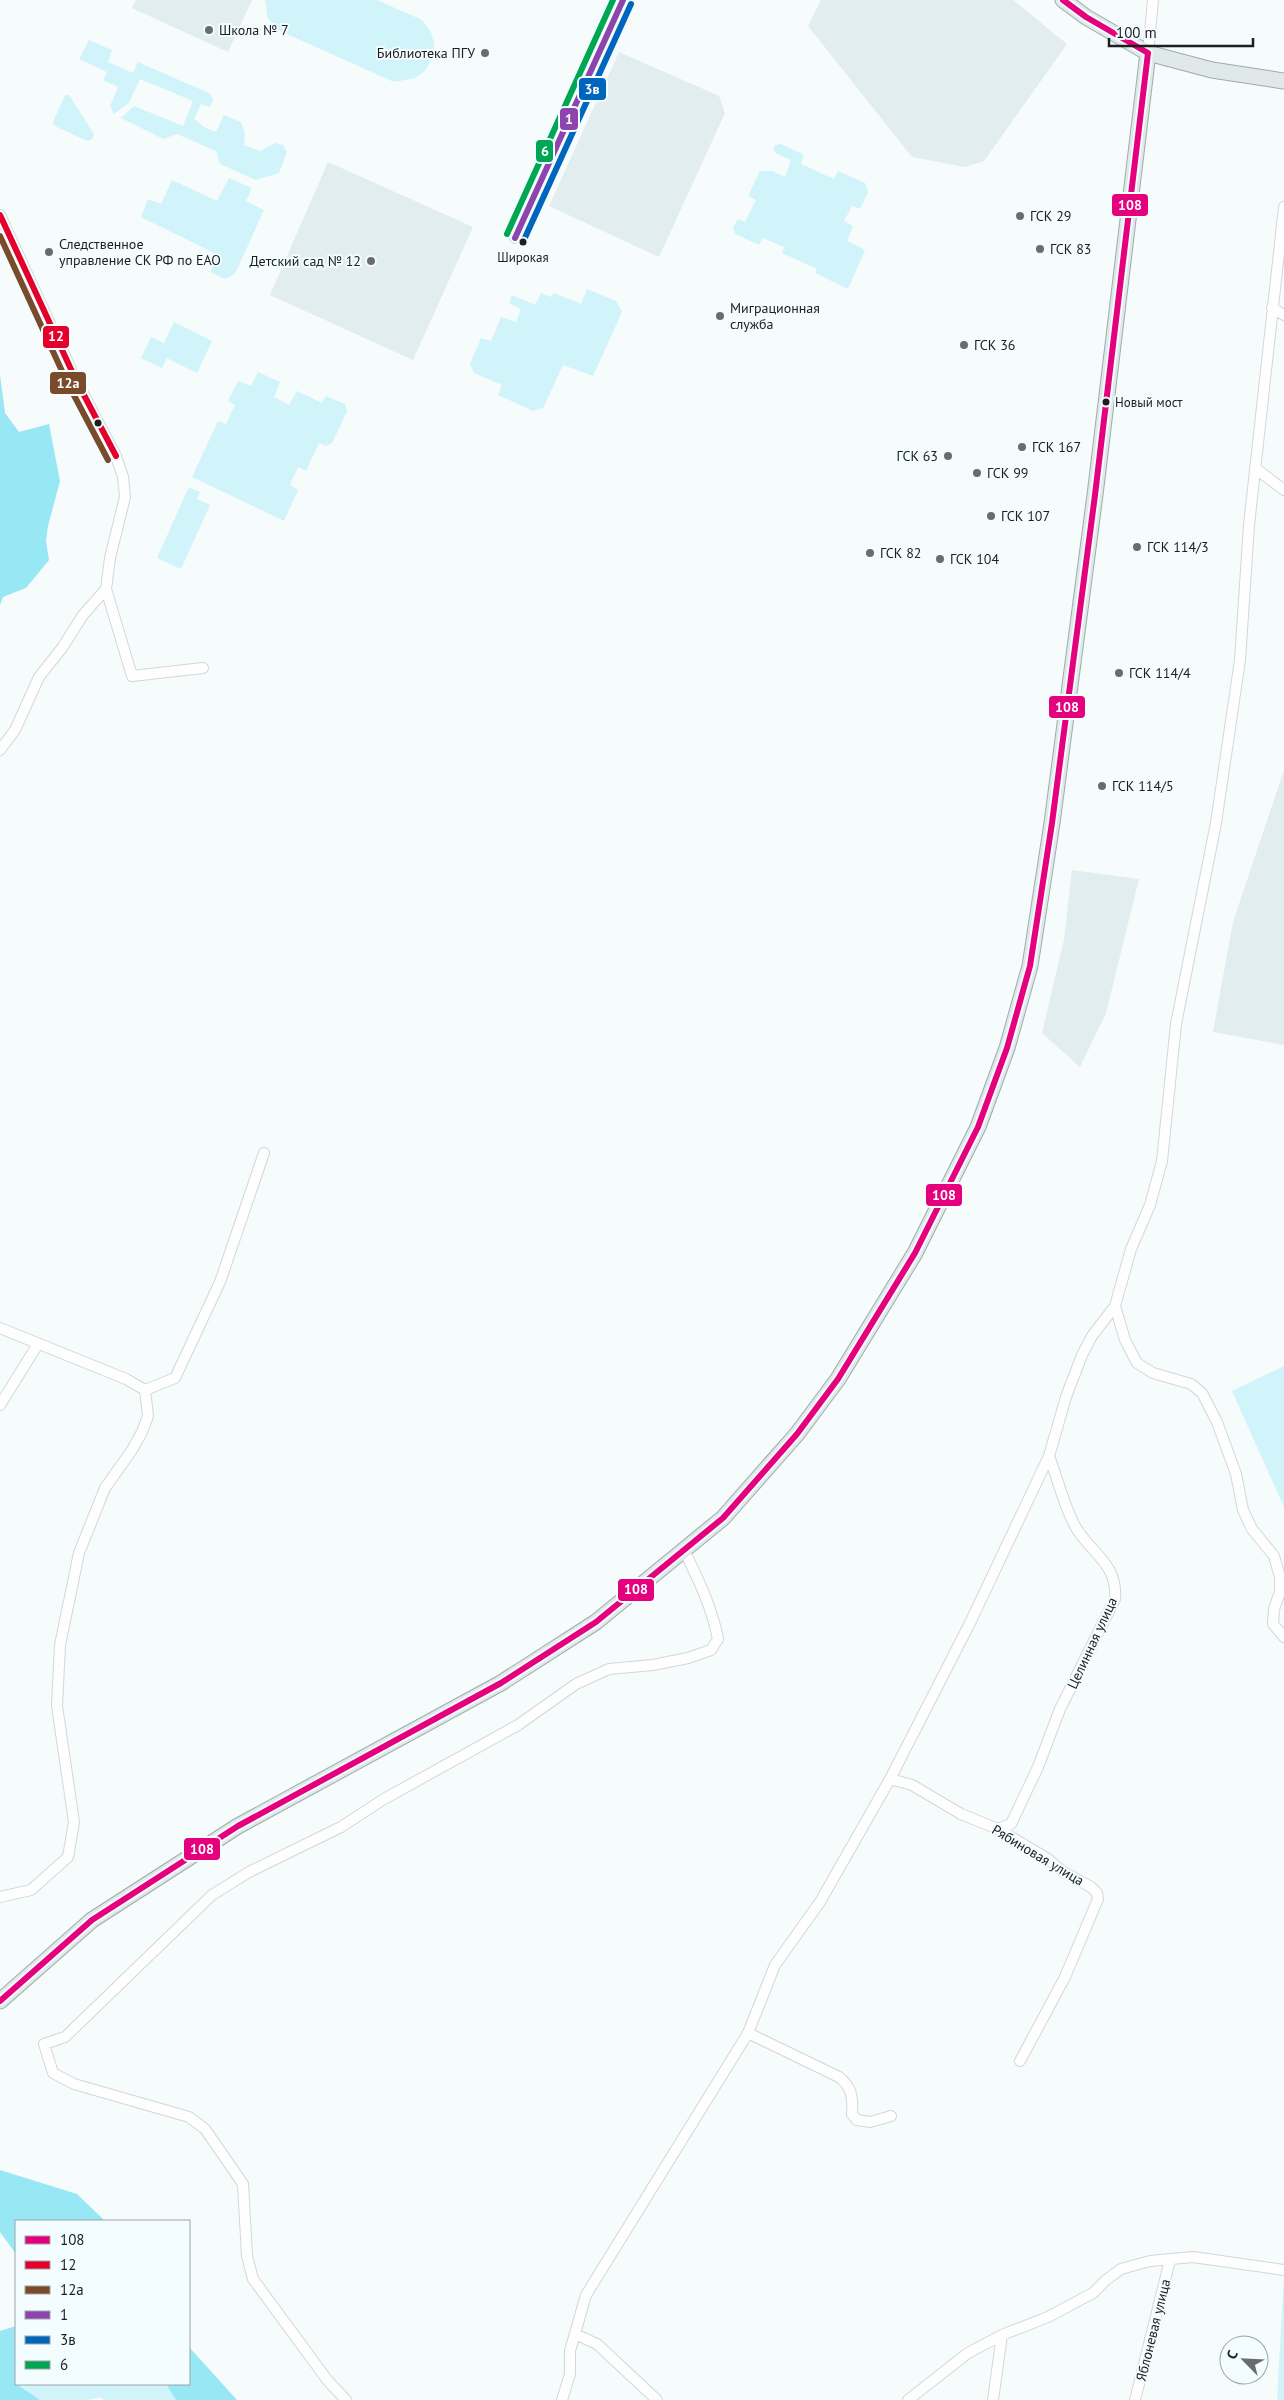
<svg xmlns="http://www.w3.org/2000/svg" width="1284" height="2400" font-family="'PT Sans',sans-serif">
<rect width="100%" height="100%" fill="#f6fbfb"/>
<path fill="#e2edef" d="M136 0H252L228 52 132 8Z
M821 0H1013L1067 44 984 161 965 167 912 157 808 26Z
M619 52 719 96 725 113 659 257 549 206Z
M328 162 473 227 413 360 270 295Z
M1284 770V1045L1213 1032 1233 922Z
M1072 870 1139 879 1106 1013 1080 1067 1042 1033 1064 940Z"/>
<path fill="#d0f4fa" d="M265 0H377L422 20 430 30 434 42 433 55 426 70 415 78 394 82 280 31 268 19Z
M89 40 112 50 108 62 133 73 138 62 211 94 213 100 210 107 201 104 194 119 204 127 216 132 224 115 241 122 245 134 244 145 260 151 275 143 283 145 287 152 279 173 256 180 220 164 216 151 177 134 163 139 121 118 134 106 183 126 193 101 140 79 129 103 114 114 110 106 118 87 103 80 107 72 79 59Z
M65 95H69L94 134 92 139 87 141 55 126 53 122Z
M781 144 804 155 801 164 834 179 838 171 865 183 868 192 860 209 852 206 844 221 853 226 847 241 865 250 848 289 815 273 817 269 782 253 784 247 763 238 759 245 735 234 733 228 738 219 745 222 756 200 748 196 760 171H772L785 177 791 160 777 154 773 149 775 145Z
M229 178 252 188 246 201 264 210 235 274 225 279 211 272 216 254 141 217 148 199 161 204 172 180 217 201Z
M587 289 616 301 622 312 593 376 563 365 543 408 533 411 498 395 502 385 474 373 470 364 481 338 491 341 501 317 516 322 521 309 509 303 512 295 535 305 541 293 551 297 554 293 581 304Z
M174 322 212 341 197 373 167 358 162 368 141 358 151 337 164 343Z
M258 372 280 382 274 397 289 405 297 391 322 403 326 396 345 404 347 412 332 443 326 446 319 443 306 471 298 467 290 485 298 490 284 521 192 477 218 421 226 424 235 405 228 401 238 381 251 386Z
M191 488 200 492 197 499 210 505 181 569 157 558 188 489Z
M1284 1366V1507L1232 1391Z
M1284 2275V2400H1277Z
M18 2384H166L176 2400H104L100 2397 88 2400H40L18 2387Z"/>
<path fill="#98e7f5" d="M0 375 5 413 19 432 49 424 60 481 48 526 46 541 49 560 26 588 3 597 0 605Z
M0 2170 77 2194 105 2221H16V2254L0 2232Z
M16 2326V2384L40 2400H0V2331Z
M189 2347 237 2400H176L166 2384H189Z"/>
<g fill="none" stroke-linecap="round" stroke-linejoin="round">
<g stroke="#d3d7d8" stroke-width="12">
<path id="minor" d="M1148 53 1153 0
M1284 207 1249 525 1240 660 1216 823 1176 1024 1162 1161 1150 1205 1131 1249 1115 1306 1125 1340 1137 1363 1153 1373 1191 1384 1202 1393 1217 1422 1236 1474 1243 1510 1252 1529 1274 1556 1280 1577V1592L1274 1609 1273 1624 1284 1637
M0 215 75 378 116 456 123 477 125 497 110 558 106 589 132 676 203 668
M515 238 623 0
M1272 308 1284 315
M1255 468 1284 490
M0 750 15 730 39 677 62 648 83 615 106 589
M0 1328 126 1379 145 1390 148 1416 142 1432 132 1450 105 1488 79 1553 60 1645 57 1706 74 1822 68 1857 31 1890 0 1897
M145 1390 175 1378 220 1282 264 1153
M0 1405 38 1344
M890 1779 912 1785 961 1814 998 1829 1048 1859 1062 1871 1091 1887 1097 1893 1098 1899 1065 1977 1020 2061
M998 1829 1011 1824 1038 1767 1060 1709 1115 1599C1118 1563 1090 1553 1075 1526 1064 1506 1057 1477 1049 1456
M748 2033 839 2077C852 2087 853 2098 852 2114L857 2120 870 2122 891 2116
M575 2334 597 2344 657 2400
M346 2400 328 2381 253 2279 247 2256 243 2184 205 2129 189 2117 74 2084 53 2073 44 2044 65 2037 212 1895 249 1872 341 1827 384 1799 518 1725 576 1684 609 1669 653 1665 688 1658 711 1650 718 1639C712 1607 698 1579 684 1550
M562 2400 570 2374V2351L586 2295 748 2033 775 1965 820 1902 890 1779 969 1625 1049 1456 1066 1397 1082 1355 1092 1336 1115 1306
M908 2400 968 2353 1002 2335 1048 2317 1093 2293 1106 2280 1121 2269 1150 2261 1193 2257 1284 2270
M993 2400 1002 2335
M1135 2400 1170 2260"/>
</g>
<g stroke="#9cacaf" stroke-width="17">
<path id="primary" d="M1063 0 1086 17 1148 53 1212 70 1284 81
M0 2001 92 1920 238 1826 501 1683 596 1622 723 1518 797 1434 838 1379 915 1253 978 1127 1007 1048 1030 966 1052 823 1095 495 1148 53"/>
</g>
<use href="#minor" stroke="#fefefe" stroke-width="10"/>
<use href="#primary" stroke="#e1e8ea" stroke-width="15"/>
<g stroke="#f3fcfe" stroke-width="10">
<path id="bus-1" d="M0 2001 92 1920 238 1826 501 1683 596 1622 723 1518 797 1434 838 1379 915 1253 978 1127 1007 1048 1030 966 1052 823 1095 495 1148 53 1086 17 1063 0"/>
</g>
<g stroke="#f3fcfe" stroke-width="10">
<path id="bus-2" d="M0 215 75 378 116 456"/>
</g>
<g stroke="#f3fcfe" stroke-width="10">
<path id="bus-3" d="M0 236 67 382 108 460"/>
</g>
<g stroke="#f3fcfe" stroke-width="10">
<path id="bus-4" d="M515 238 623 0"/>
</g>
<g stroke="#f3fcfe" stroke-width="10">
<path id="bus-5" d="M523 242 631 4"/>
</g>
<g stroke="#f3fcfe" stroke-width="10">
<path id="bus-6" d="M507 234 613 0"/>
</g>
<use href="#bus-1" stroke="#e5007d" stroke-width="6"/>
<use href="#bus-2" stroke="#e4002b" stroke-width="6"/>
<use href="#bus-3" stroke="#7a4b2a" stroke-width="6"/>
<use href="#bus-4" stroke="#8e44ad" stroke-width="6"/>
<use href="#bus-5" stroke="#0065bd" stroke-width="6"/>
<use href="#bus-6" stroke="#00a651" stroke-width="6"/>
</g>
<g fill="#686c6c" stroke="#f3fcfe" stroke-width="2">
<circle cx="209" cy="30" r="5"/>
<circle cx="485" cy="53" r="5"/>
<circle cx="1020" cy="216" r="5"/>
<circle cx="1040" cy="249" r="5"/>
<circle cx="49" cy="252" r="5"/>
<circle cx="371" cy="261" r="5"/>
<circle cx="720" cy="316" r="5"/>
<circle cx="964" cy="345" r="5"/>
<circle cx="1022" cy="447" r="5"/>
<circle cx="948" cy="456" r="5"/>
<circle cx="977" cy="473" r="5"/>
<circle cx="991" cy="516" r="5"/>
<circle cx="1137" cy="547" r="5"/>
<circle cx="870" cy="553" r="5"/>
<circle cx="940" cy="559" r="5"/>
<circle cx="1119" cy="673" r="5"/>
<circle cx="1102" cy="786" r="5"/>
</g>
<g fill="#1c1f1f" stroke="#f3fcfe" stroke-width="2">
<circle cx="523" cy="242" r="4.5"/>
<circle cx="1106" cy="402" r="4.5"/>
<circle cx="98" cy="423" r="4.5"/>
</g>
<g text-anchor="middle" dominant-baseline="central" stroke-width="4" stroke-linejoin="round" paint-order="stroke">
<g font-size="13" fill="#1c1f1f" stroke="#f3fcfe">
<text x="523" y="257">Широкая</text>
<text x="1115" y="402" text-anchor="start">Новый мост</text>
</g>
<g font-size="14" fill="#1c1f1f" stroke="#f3fcfe" text-anchor="start">
<text x="219" y="30">Школа № 7</text>
<text x="475" y="53" text-anchor="end">Библиотека ПГУ</text>
<text x="1030" y="216">ГСК 29</text>
<text x="59" y="244">Следственное<tspan x="59" dy="16">управление СК РФ по ЕАО</tspan></text>
<text x="1050" y="249">ГСК 83</text>
<text x="361" y="261" text-anchor="end">Детский сад № 12</text>
<text x="730" y="308">Миграционная<tspan x="730" dy="16">служба</tspan></text>
<text x="974" y="345">ГСК 36</text>
<text x="1032" y="447">ГСК 167</text>
<text x="938" y="456" text-anchor="end">ГСК 63</text>
<text x="987" y="473">ГСК 99</text>
<text x="1001" y="516">ГСК 107</text>
<text x="1147" y="547">ГСК 114/3</text>
<text x="880" y="553">ГСК 82</text>
<text x="950" y="559">ГСК 104</text>
<text x="1129" y="673">ГСК 114/4</text>
<text x="1112" y="786">ГСК 114/5</text>
</g>
<g font-size="14" fill="#1c1f1f" stroke="#f3fcfe">
<text transform="translate(1092 1643) rotate(-65)">Целинная улица</text>
<text transform="translate(1038 1855) rotate(31)">Рябиновая улица</text>
<text transform="translate(1153 2330) rotate(-76)">Яблоневая улица</text>
</g>
</g>
<g stroke="#f3fcfe" stroke-width="2">
<rect x="578" y="77" width="29" height="24" rx="5" fill="#0065bd"/>
<rect x="559" y="107" width="20" height="24" rx="5" fill="#8e44ad"/>
<rect x="535" y="139" width="19" height="24" rx="5" fill="#00a651"/>
<rect x="1111" y="193" width="38" height="24" rx="5" fill="#e5007d"/>
<rect x="42" y="325" width="28" height="24" rx="5" fill="#e4002b"/>
<rect x="49" y="371" width="38" height="24" rx="5" fill="#7a4b2a"/>
<rect x="1048" y="695" width="38" height="24" rx="5" fill="#e5007d"/>
<rect x="925" y="1183" width="38" height="24" rx="5" fill="#e5007d"/>
<rect x="617" y="1578" width="38" height="24" rx="5" fill="#e5007d"/>
<rect x="183" y="1837" width="38" height="24" rx="5" fill="#e5007d"/>
</g>
<g font-size="14" text-anchor="middle" font-weight="bold" fill="#fff">
<text x="592" y="94">3в</text>
<text x="569" y="124">1</text>
<text x="545" y="156">6</text>
<text x="1130" y="210">108</text>
<text x="56" y="341">12</text>
<text x="68" y="388">12а</text>
<text x="1067" y="712">108</text>
<text x="944" y="1200">108</text>
<text x="636" y="1594">108</text>
<text x="202" y="1854">108</text>
</g>
<rect x="15" y="2220" width="175" height="165" fill="#f3fcfe" stroke="#9da4a5"/>
<rect x="25" y="2236" width="25" height="8" fill="#e5007d" stroke="#9da4a5"/>
<text x="60" y="2245" font-size="15" fill="#1c1f1f">108</text>
<rect x="25" y="2261" width="25" height="8" fill="#e4002b" stroke="#9da4a5"/>
<text x="60" y="2270" font-size="15" fill="#1c1f1f">12</text>
<rect x="25" y="2286" width="25" height="8" fill="#7a4b2a" stroke="#9da4a5"/>
<text x="60" y="2295" font-size="15" fill="#1c1f1f">12а</text>
<rect x="25" y="2311" width="25" height="8" fill="#8e44ad" stroke="#9da4a5"/>
<text x="60" y="2320" font-size="15" fill="#1c1f1f">1</text>
<rect x="25" y="2336" width="25" height="8" fill="#0065bd" stroke="#9da4a5"/>
<text x="60" y="2345" font-size="15" fill="#1c1f1f">3в</text>
<rect x="25" y="2361" width="25" height="8" fill="#00a651" stroke="#9da4a5"/>
<text x="60" y="2370" font-size="15" fill="#1c1f1f">6</text>
<g transform="translate(1244 2360) rotate(294)"><circle r="24" fill="#f3fcfe" stroke="#9da4a5"/>
<path d="M0-4L9 19L0 12L-9 19Z" fill="#686c6c"/>
<text y="-8" font-size="14" font-weight="bold" text-anchor="middle" fill="#1c1f1f">С</text>
</g>
<path d="M1109 38v8h144v-8" fill="none" stroke="#1c1f1f" stroke-width="2.5"/>
<text x="1116" y="38" font-size="15" fill="#1c1f1f" stroke="#f3fcfe" stroke-width="4" paint-order="stroke">100 m</text>
</svg>
